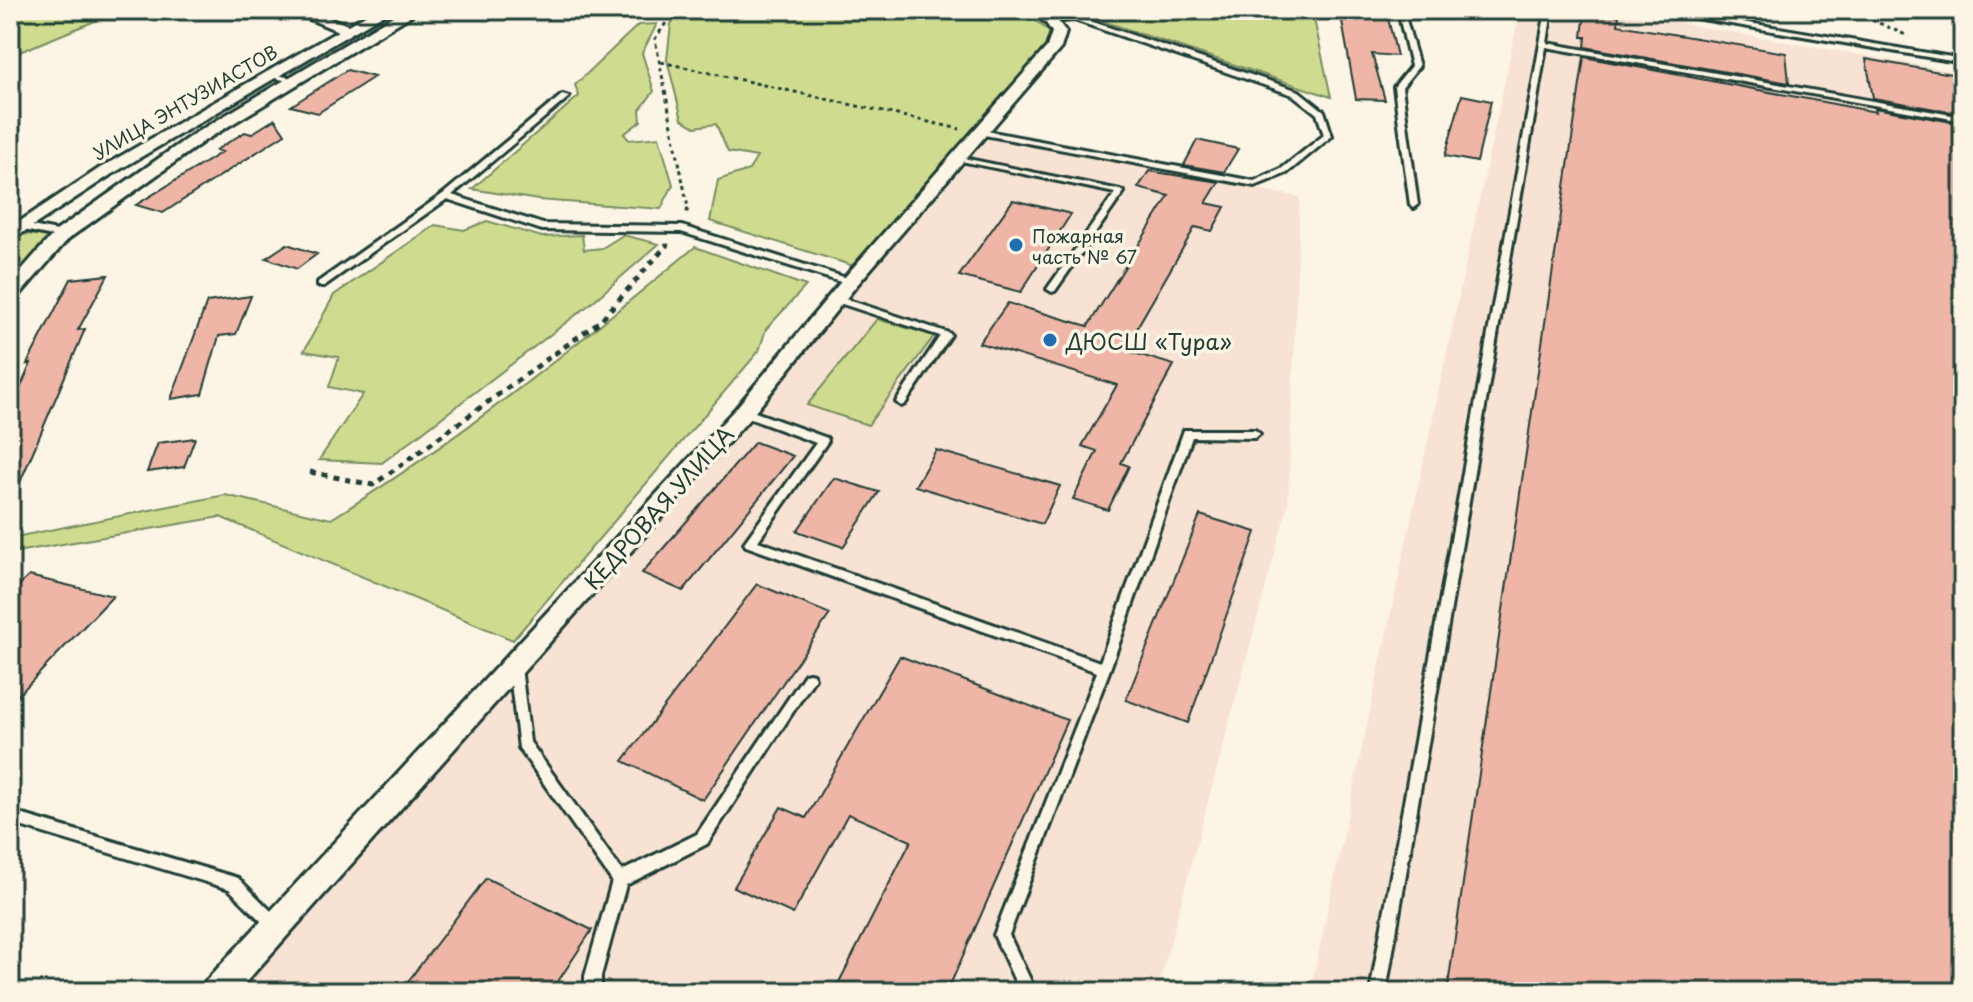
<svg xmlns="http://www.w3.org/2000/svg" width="1973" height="1002" font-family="'Playpen Sans',sans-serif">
<rect width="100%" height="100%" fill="#fcf5e5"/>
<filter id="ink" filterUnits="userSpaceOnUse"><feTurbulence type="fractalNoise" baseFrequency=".0125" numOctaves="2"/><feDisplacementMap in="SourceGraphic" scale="16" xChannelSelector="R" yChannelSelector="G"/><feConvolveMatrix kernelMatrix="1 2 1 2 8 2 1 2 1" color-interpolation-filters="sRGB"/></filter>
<g filter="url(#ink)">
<path fill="#f8e2d3" d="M1520 10H1606L1963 73V992H1310Z
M988 139 1300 197 1288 504 1157 992H237Z"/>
<path fill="#cfdc8f" stroke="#778c62" stroke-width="2" d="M78 10 100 19 10 56V11Z
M684 10H1023L1052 34 1046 50 854 266 710 221 718 180 749 170 757 157 728 152 716 124 695 127 682 119 667 60 671 24Z
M1069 10H1312L1331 97Z
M657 24 642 53 654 91 640 110 641 121 624 134 629 140 659 137 673 185 661 209 538 200 472 189 579 96 575 85 638 25Z
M487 221 542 237 582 235 584 250 602 248 623 235 659 244 589 305 382 463 319 460 363 394 329 387 339 357 304 351 334 295 435 225 464 230Z
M20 234 43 235 49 241 10 284V242Z
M695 247 806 286 766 329 759 351 513 640 220 517 10 553V538L225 495 331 519C461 439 578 344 695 247Z
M877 319 934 336 868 425 807 405Z"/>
<path fill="#efb6a8" stroke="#1f3d34" stroke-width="2" d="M1340 10H1386L1397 56 1372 54 1385 100 1356 99Z
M1585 11 1619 16 1618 25 1786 53 1789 83 1585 47 1586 37H1582Z
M1584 57 1876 112 1875 108 1963 124V992H1447Z
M1866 59 1963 76V114L1873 98Z
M347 70 374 77 318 113 291 106Z
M1462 95 1491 101 1477 162 1445 156Z
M275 119 285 134 163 213 136 205 222 152 216 150 245 132 251 134Z
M1197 140 1238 149 1224 172 1184 165Z
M1149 171 1219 182 1206 203 1225 207 1212 231 1195 227 1124 350 1174 365 1121 463 1129 466 1108 510 1073 499 1097 451 1082 446 1117 385 979 343 1008 303 1088 326 1169 196 1138 188Z
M1013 200 1071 214 1021 292 959 276Z
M287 244 317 254 297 269 266 258Z
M108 275 78 330 85 329 10 506V412L31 363 27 364 71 279Z
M251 296 236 334 219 336 202 394 171 399 207 302Z
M195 438 184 467 147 472 158 443Z
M755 442 793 456 683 591 642 573Z
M936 450 1060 486 1042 524 915 486Z
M834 478 879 492 843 547 797 531Z
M1200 515 1256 532 1188 723 1126 700Z
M29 576 113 596 10 704V594Z
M757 584 830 614 703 800 623 761Z
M900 656 1067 720 947 992H834L911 841 848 814 793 914 734 887 781 807 806 818Z
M486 878 592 930 551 992H400Z"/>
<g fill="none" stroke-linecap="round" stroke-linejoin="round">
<g stroke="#1f3d34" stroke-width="6">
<path id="service" d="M1395 10H1401L1405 16 1419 66 1402 87 1418 205 1414 208 1410 205 1394 87 1411 66 1399 16Z
M1546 10H1552L1547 43 1963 117V121L1546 47 1386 992H1370Z
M1657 10H1672L1963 59V63L1660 12Z
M1075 16 1299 91 1324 111 1332 136 1287 173 1255 186 979 134V130H982L1254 181 1281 169 1324 135 1317 114 1293 95 1074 20 1051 22 1048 20 1051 18Z
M268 73 296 79 300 81 296 83 271 77H268Z
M562 95 569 97 452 195 543 224 682 226 853 280 855 282 853 284H847L681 232 542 230 447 199 324 286H318V282L443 194Z
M958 157 1120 190 1124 192 1055 291 1052 292 1047 289 1115 193 961 161 957 159Z
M22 224 62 232 66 235 62 238 19 229 18 227Z
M836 296 949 333 951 335 905 404 901 406 896 402 940 336 833 301 831 299Z
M744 408 827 438 828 441 758 541 1100 662 1184 430H1255L1260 434 1255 438 1192 437 1110 669 1009 935 1036 992H1020L994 935 1097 672 746 546 744 543 746 540 816 443 740 415 739 412Z
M515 662 519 663 521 667 530 742 622 871 697 834 805 674 809 673 813 674 815 678 707 844 626 885 601 976V992H585V976L612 881 519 748 509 667 511 663Z
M10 811 238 878 282 922 284 927 282 932 277 934 272 932 229 889 10 823Z"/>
</g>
<g stroke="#1f3d34" stroke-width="6">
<path id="minor" d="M288 10H307L348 25 374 10H391L112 174 10 241V228L100 168 338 31Z
M403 10H420L204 141 68 239 17 298 10 300V283L56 231 192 135Z
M1029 10C1049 10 1055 16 1066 32L1061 48 856 286 751 417 237 992H202L206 981 737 407 844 278 1047 47 1052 32 1046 23Z"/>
</g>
<path stroke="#1f3d34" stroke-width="3" stroke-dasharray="4 4" stroke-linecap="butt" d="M675 10 655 39 688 208 686 215
M1850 10 1908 36
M661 62 960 129
M666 247 669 243"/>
<path stroke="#1f3d34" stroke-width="5" stroke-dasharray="6 6" stroke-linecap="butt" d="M310 472 373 485 600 321 667 245"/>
<use href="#service" fill="#fcf5e5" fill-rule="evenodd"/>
<use href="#minor" fill="#fcf5e5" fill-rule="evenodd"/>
</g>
</g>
<g fill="#1f6fb2" stroke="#fcf5e5" stroke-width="3">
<circle cx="1016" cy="245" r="8"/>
<circle cx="1050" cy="340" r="8"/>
</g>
<g text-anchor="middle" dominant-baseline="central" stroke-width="7" stroke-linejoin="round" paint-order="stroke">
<g font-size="18" fill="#1f3d34" stroke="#fcf5e5">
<text transform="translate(185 102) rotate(-30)">УЛИЦА ЭНТУЗИАСТОВ</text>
</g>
<g font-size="18" fill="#1f3d34" stroke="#fcf5e5" text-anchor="start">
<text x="1032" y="235">Пожарная<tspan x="1032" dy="21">часть № 67</tspan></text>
</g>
<g font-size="22" fill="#1f3d34" stroke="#fcf5e5" text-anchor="start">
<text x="1066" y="340">ДЮСШ «Тура»</text>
</g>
<g font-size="22" fill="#1f3d34" stroke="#fcf5e5">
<text transform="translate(658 507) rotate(-48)">КЕДРОВАЯ УЛИЦА</text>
</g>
</g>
<rect width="1973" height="1002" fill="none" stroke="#fcf5e5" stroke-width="40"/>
<rect x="20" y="20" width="1933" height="962" fill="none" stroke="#1f3d34" stroke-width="3" filter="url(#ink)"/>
</svg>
